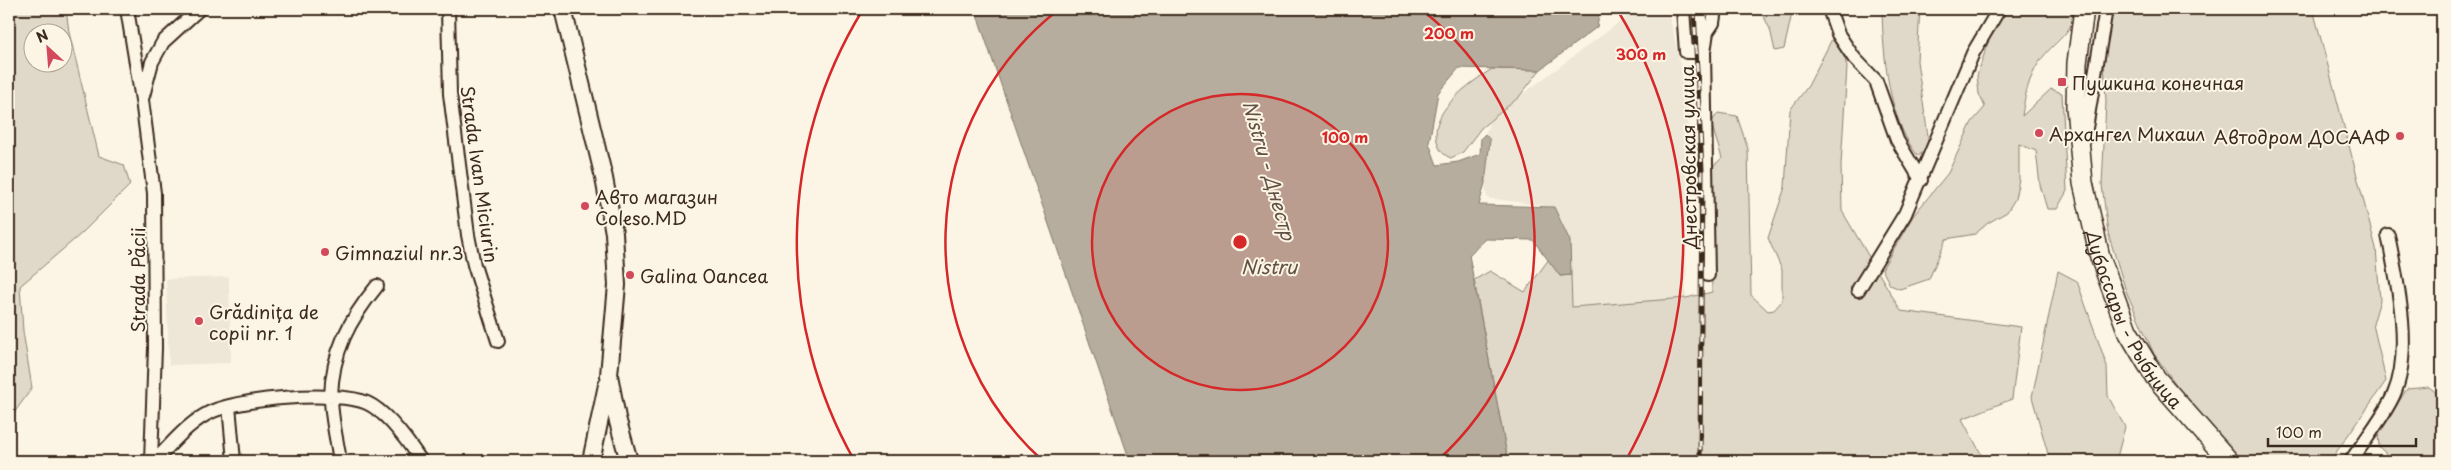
<svg xmlns="http://www.w3.org/2000/svg" width="2451" height="470" font-family="'Playpen Sans',sans-serif">
<rect width="100%" height="100%" fill="#fcf5e5"/>
<filter id="ink" filterUnits="userSpaceOnUse"><feTurbulence type="fractalNoise" baseFrequency=".02" numOctaves="2"/><feDisplacementMap in="SourceGraphic" scale="10" xChannelSelector="R" yChannelSelector="G"/><feConvolveMatrix kernelMatrix="1 2 1 2 8 2 1 2 1" color-interpolation-filters="sRGB"/></filter>
<g filter="url(#ink)">
<path fill="#eee6d6" d="M1637 9H1668L1688 103 1686 298 1572 307 1570 241 1554 207 1487 198 1485 183 1490 141 1485 134 1490 121 1519 97Z
M229 277 231 363 169 365 166 279Z"/>
<path fill="#e0d8c8" stroke="#8e8173" fill-rule="evenodd" d="M9 9H66L69 32 99 156 124 165 130 185 82 233 20 286 23 331 32 388 9 420ZM32 32H62V62H32Z
M1760 9H1793L1784 49 1775 51 1770 29Z
M1882 9H1920L1917 61 1928 136V148L1918 156C1888 120 1883 54 1882 9Z
M1999 9H2076C2074 33 2053 42 2040 61 2028 79 2025 95 2022 116L2051 89 2062 93 2067 191 2057 209H2047L2040 185 2036 151 2019 144V179L2015 199 2007 212 1988 223 1975 234 1946 239 1929 279 1900 289 1890 285 1882 269 1913 216 1948 173 1972 122 1985 107 1979 94 1977 76Z
M2111 9H2313L2376 248 2380 300 2373 324 2386 381 2330 461H2242L2206 426 2154 354 2126 291 2108 233 2102 185 2106 102 2103 42Z
M1833 37 1843 52 1847 67 1841 165 1842 211 1901 311 2021 327 2012 399 1962 419 1985 461H1508L1474 280 1490 271 1525 292 1549 259 1560 276 1571 275 1572 307 1686 298 1712 292 1709 178 1712 167 1722 158 1711 123 1718 113 1737 116 1748 149 1751 295 1768 311 1774 310 1782 301V270L1768 238 1785 187 1790 110 1808 86Z
M1492 69 1540 70 1519 97 1481 128 1463 152 1451 158C1443 155 1439 150 1437 141 1429 111 1470 83 1492 69Z
M2058 271 2077 281 2107 366 2108 396 2125 427 2116 461H2050L2032 397Z
M2429 387 2442 397V461H2394L2379 447 2378 433 2407 389Z"/>
<path fill="#b7ad9e" stroke="#85796b" d="M975 9H1600L1597 27 1540 70 1459 68 1438 93 1429 143 1437 165 1458 162 1480 154 1481 138 1485 134 1490 140 1485 183 1479 205 1554 207 1570 241 1571 275 1560 276 1533 240 1486 239 1469 255 1508 461H1130Z"/>
<g fill="none" stroke-linecap="round" stroke-linejoin="round">
<g stroke="#3b2a1e" stroke-width="16">
<path id="minor" d="M127 9 142 100 154 193 155 348 151 461
M448 9 450 94 468 235 474 265 498 341
M1683 9 1686 52H1704L1707 32 1713 23 1715 9
M1700 9 1704 52 1708 275
M1829 9 1838 34 1854 58 1876 81 1897 140 1921 180
M143 96 152 62 163 42 199 9
M2084 140 2106 9
M1858 290 1905 214 1973 53 1999 9
M229 406 234 461
M155 461C170 445 186 426 205 415 232 398 339 390 367 403 387 412 409 443 421 461
M340 461C337 440 331 418 331 397 332 352 349 320 377 286
M2351 461C2364 441 2385 415 2394 394 2413 350 2397 280 2388 235"/>
</g>
<g stroke="#3b2a1e" stroke-width="20">
<path id="major" d="M563 9 604 178 614 233 617 285 609 375 617 418 629 461
M591 461 607 385"/>
</g>
<g stroke="#3b2a1e" stroke-width="22">
<g id="highway">
<path id="s1" d="M2084 9 2077 63 2076 107 2083 183 2100 257 2127 330 2155 377 2229 461"/>
</g>
</g>
<use href="#minor" stroke="#fcf5e5" stroke-width="12"/>
<use href="#major" stroke="#fcf5e5" stroke-width="16"/>
<use href="#highway" stroke="#fcf5e5" stroke-width="19"/>
<g stroke="#3b2a1e" stroke-width="5">
<path id="rail" d="M1694 9 1702 170 1700 461"/>
</g>
<use href="#rail" stroke="#fcf5e5" stroke-width="3" stroke-dasharray="9" stroke-linecap="butt"/>
</g>
</g>
<circle cx="1240" cy="242" r="148" fill="#d62828" fill-opacity=".12"/>
<g fill="none" stroke="#d62828" stroke-width="2.5">
<circle cx="1240" cy="242" r="148"/>
<path d="M1043 461A295 295 0 0 1 1058 10M1422 10A295 295 0 0 1 1437 461"/>
<path d="M854 460A443 443 0 0 1 862 11M1618 11A443 443 0 0 1 1626 460"/>
</g>
<g fill="#d1495b" stroke="#fcf5e5" stroke-width="2">
<rect x="2057" y="77" width="10" height="10" rx="2.5"/>
<circle cx="2039" cy="133" r="5"/>
<circle cx="2400" cy="136" r="5"/>
<circle cx="585" cy="206" r="5"/>
<circle cx="325" cy="252" r="5"/>
<circle cx="630" cy="275" r="5"/>
<circle cx="199" cy="321" r="5"/>
</g>
<g text-anchor="middle" dominant-baseline="central" stroke-width="4" stroke-linejoin="round" paint-order="stroke">
<g font-size="18" fill="#3b2a1e" stroke="#fcf5e5" text-anchor="start">
<text x="2072" y="82">Пушкина конечная</text>
<text x="2049" y="133">Архангел Михаил</text>
<text x="2390" y="136" text-anchor="end">Автодром ДОСААФ</text>
<text x="595" y="196">Авто магазин<tspan x="595" dy="21">Coleso.MD</tspan></text>
<text x="335" y="252">Gimnaziul nr.3</text>
<text x="640" y="275">Galina Oancea</text>
<text x="209" y="311">Grădinița de<tspan x="209" dy="21">copii nr. 1</tspan></text>
</g>
<g font-size="18" fill="#3b2a1e" stroke="#fcf5e5">
<text transform="translate(1688 157) rotate(-91)">Днестровская улица</text>
<text transform="translate(480 174) rotate(82)">Strada Ivan Miciurin</text>
<text transform="translate(137 280) rotate(-90)">Strada Păcii</text>
<text stroke="none"><textPath href="#s1" startOffset="322">Дубоссары - Рыбница</textPath></text>
</g>
<g font-size="19" font-style="italic" fill="#605144" stroke="#fcf5e5">
<text transform="translate(1270 170) rotate(74)">Nistru - Днестр</text>
<text x="1269" y="266">Nistru</text>
</g>
</g>
<circle cx="1240" cy="242" r="8" fill="#d62828" stroke="#fcf5e5" stroke-width="2.5"/>
<g font-size="15" text-anchor="middle" font-weight="bold" fill="#d62828" stroke="#fcf5e5" stroke-width="4" stroke-linejoin="round" paint-order="stroke">
<text x="1449" y="39">200 m</text>
<text x="1641" y="60">300 m</text>
<text x="1345" y="143">100 m</text>
</g>
<rect width="2451" height="470" fill="none" stroke="#fcf5e5" stroke-width="30"/>
<rect x="15" y="15" width="2421" height="440" fill="none" stroke="#3b2a1e" stroke-width="2" filter="url(#ink)"/>
<g transform="translate(48 48) rotate(334)"><circle r="24" fill="#fcf5e5" stroke="#afa495"/>
<path d="M0-4L9 19L0 12L-9 19Z" fill="#d1495b"/>
<text y="-8" font-size="14" font-weight="bold" text-anchor="middle" fill="#3b2a1e">N</text>
</g>
<path d="M2268 438v8h148v-8" fill="none" stroke="#3b2a1e" stroke-width="2.5"/>
<text x="2276" y="438" font-size="15" fill="#3b2a1e" stroke="#fcf5e5" stroke-width="4" paint-order="stroke">100 m</text>
</svg>
